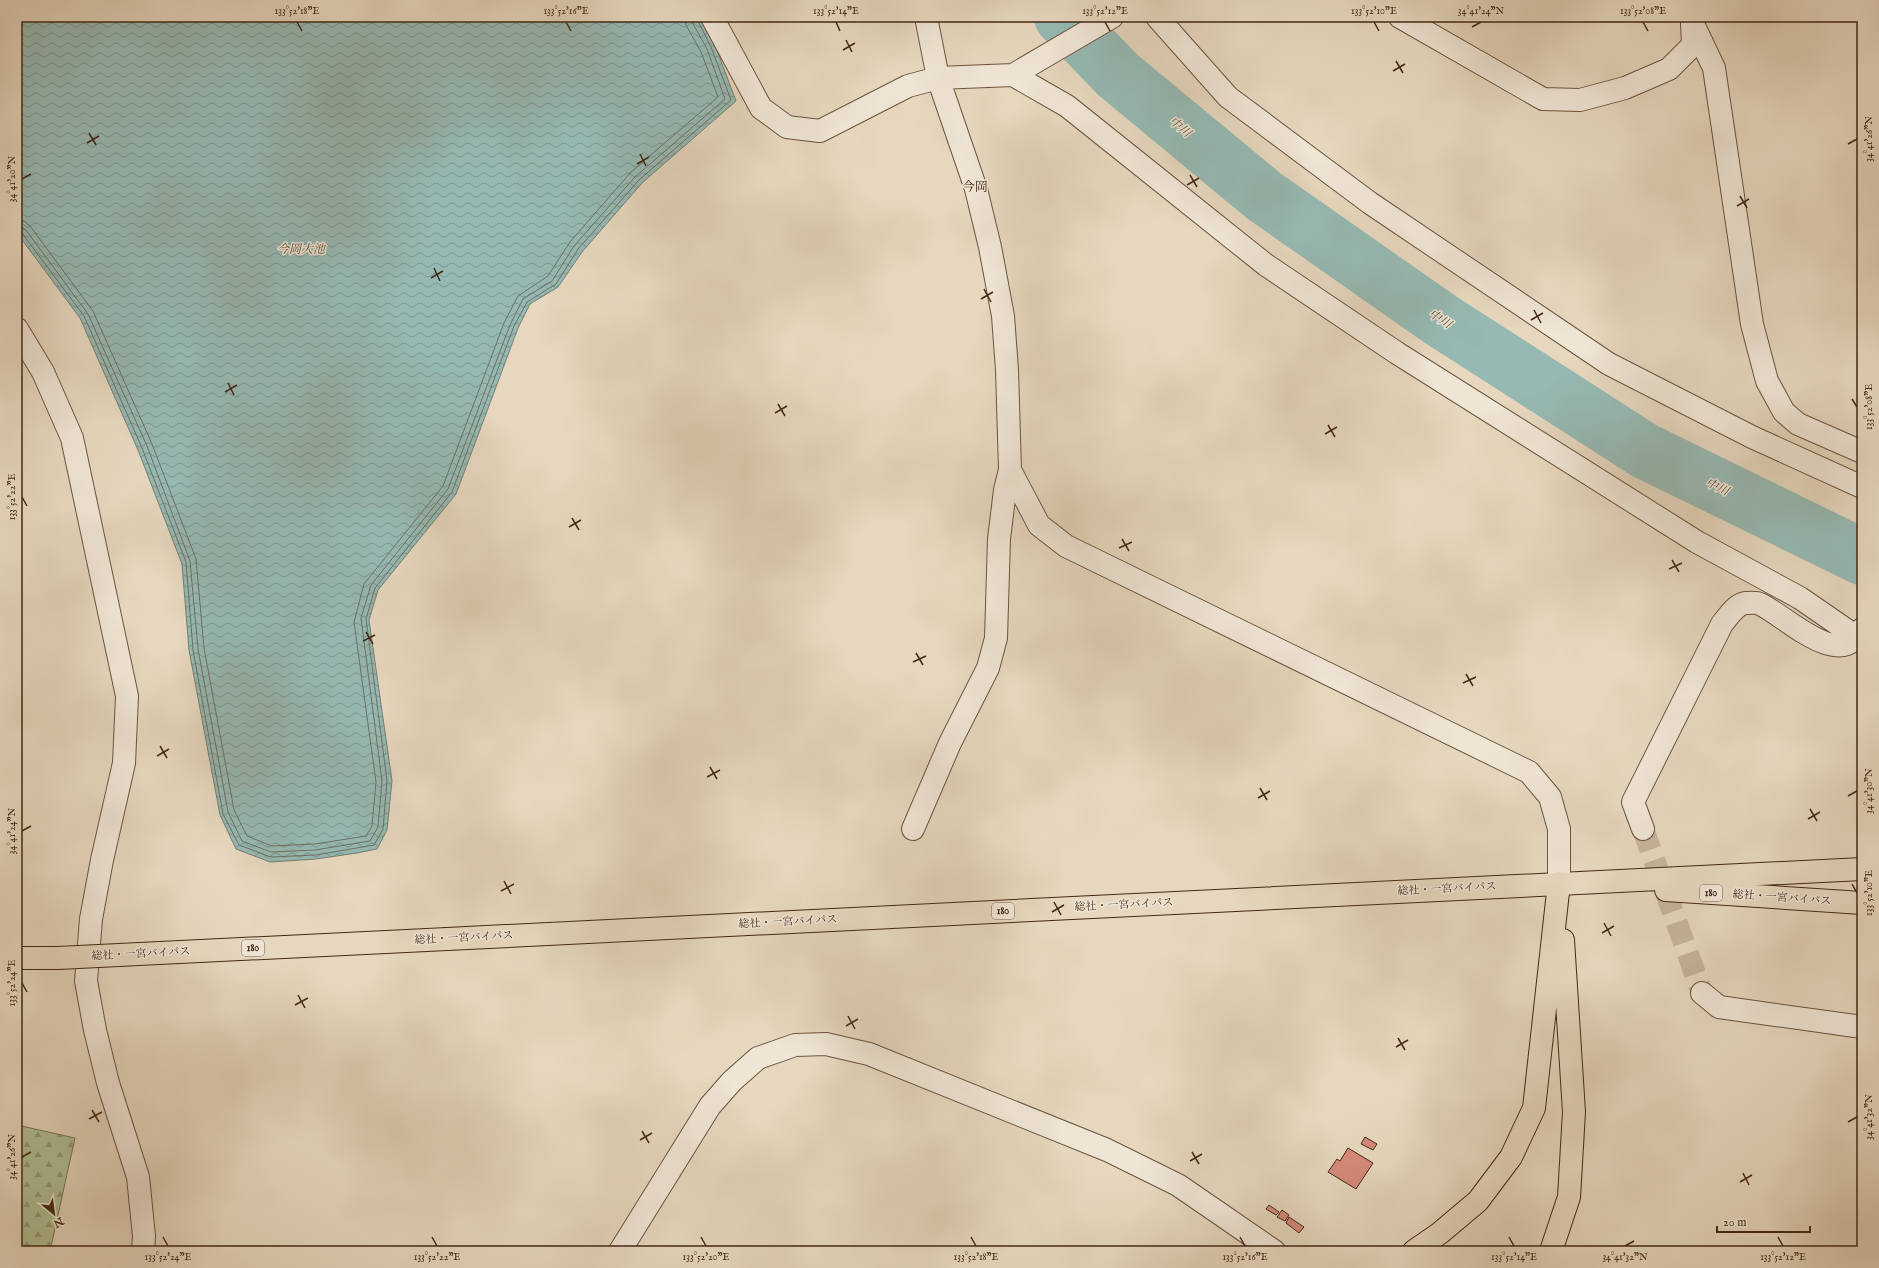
<svg xmlns="http://www.w3.org/2000/svg" width="1879" height="1268" font-family="'IM FELL English','Noto Serif JP',serif">
<defs>
<pattern id="forest-firs" width="22" height="20" patternUnits="userSpaceOnUse"><rect width="22" height="20" fill="#b1bf95"/><path d="M5 1l3.5 6h-7zM16 11l3.5 6h-7z" fill="#929b78"/></pattern>
<pattern id="water-waves" width="16" height="10" patternUnits="userSpaceOnUse"><rect width="16" height="10" fill="#96b9b3"/><path d="M0 5q4-4 8 0t8 0" fill="none" stroke="#7c9690"/></pattern>
</defs>
<rect width="100%" height="100%" fill="#e6d7be"/>
<filter id="stains"><feTurbulence type="fractalNoise" baseFrequency=".005" numOctaves="4"/><feColorMatrix values="0 0 0 0 .2 0 0 0 0 .09 0 0 0 0 .02 0 0 0 .5 -.17"/></filter>
<radialGradient id="worn" r=".72"><stop offset=".6" stop-color="#630" stop-opacity="0"/><stop offset="1" stop-color="#630" stop-opacity=".3"/></radialGradient>
<path fill="url(#forest-firs)" stroke="#7a7455" d="M17 1125 75 1138 50 1251H17Z"/>
<path fill="url(#water-waves)" stroke="#747f74" d="M17 17H699L715 45 736 101 642 183 582 252 558 287 530 304 518 328 456 494 378 590 369 620 392 781 387 830 377 849 357 853 316 859 270 862 236 849 220 815 189 650 182 564 138 450 80 318 17 233Z"/>
<g fill="none" stroke-linecap="round" stroke-linejoin="round">
<path stroke="#6c7064" stroke-width="1" d="M17 220 24 221 30 226 93 311 152 444 196 559 204 648 234 810 247 836 272 846 315 844 366 836 372 826 376 782 354 622 364 584 443 486 504 323 518 296 548 276 570 242 631 172 718 97 701 52 686 25 685 17
M17 226 26 230 88 314 147 446 190 561 198 649 228 812 242 841 271 852 315 850 370 841 378 827 382 781 361 618 371 585 448 489 510 325 523 299 552 281 574 246 635 177 725 99 707 49 692 22 691 17
M17 231 22 233 84 316 142 448 186 562 193 650 223 814 239 845 271 857 316 855 374 845 383 829 387 781 366 619 375 588 452 492 514 326 527 302 556 284 578 249 639 180 731 100 711 47 696 17"/>
<path stroke="#96b9b3" stroke-width="56" d="M1062 17 1118 75 1264 196 1441 320 1645 451 1862 557"/>
</g>
<path fill="#d68b7b" stroke="#422815" d="M1365 1137 1377 1144 1373 1150 1361 1144Z
M1348 1148 1373 1163 1356 1189 1328 1172 1337 1159 1340 1161Z
M1269 1205 1279 1212 1276 1215 1266 1209Z
M1282 1210 1289 1215 1285 1221 1277 1217Z
M1289 1217 1304 1227 1299 1233 1286 1223Z"/>
<g fill="none" stroke-linecap="round" stroke-linejoin="round">
<path stroke="#c5b49c" stroke-width="22" stroke-dasharray="22 11" stroke-linecap="butt" d="M1643 829 1702 993"/>
<g stroke="#6b543f" stroke-width="24">
<path id="minor" d="M712 17 761 108 787 127 820 131 908 86 938 78 1013 75 1112 17
M926 17 938 78 976 189 990 247 1003 316 1007 370 1010 470 1039 525 1066 546 1529 772 1550 797 1559 829V883
M1157 17 1228 97 1370 203 1609 364 1752 437 1862 487
M1400 17 1543 99 1580 100 1625 88 1669 69 1693 45 1692 23
M1693 24 1714 68 1752 324 1767 381 1784 412 1798 424 1862 452
M1013 75 1067 106 1266 265 1397 353 1697 542 1800 598 1858 638 1862 639
M17 329 43 372 72 438 127 696 124 763 102 860 91 919 86 981 95 1030 108 1083 138 1177 144 1236 143 1251
M913 829 950 743 988 668 996 638 999 539 1005 490 1010 470
M1643 829 1633 802 1722 624C1728 617 1735 605 1745 603 1749 603 1756 602 1760 604 1786 616 1841 673 1862 629
M1702 993 1719 1007 1862 1027"/>
</g>
<g stroke="#6b543f" stroke-width="24">
<path id="tertiary" d="M620 1251 710 1106 732 1081 758 1058 795 1045 826 1044 869 1054 1107 1150 1178 1185 1274 1251"/>
</g>
<g stroke="#422815" stroke-width="24">
<path id="trunk" d="M1666 890 1862 903
M447 939 1862 869
M17 958H58"/>
</g>
<g stroke="#422815" stroke-width="24">
<path id="motorway" d="M1414 1251 1440 1233 1478 1201 1511 1157 1534 1108 1559 883
M1551 1251 1569 1197 1574 1112 1563 940"/>
</g>
<use href="#minor" stroke="#efe5d5" stroke-width="22"/>
<use href="#tertiary" stroke="#efe5d5" stroke-width="22"/>
<use href="#trunk" stroke="#e6d7be" stroke-width="22"/>
<use href="#motorway" stroke="#e6d7be" stroke-width="22"/>
<g stroke="#422815" stroke-width="24" stroke-linecap="butt">
<path id="trunk-bridge" d="M58 958 447 939"/>
</g>
<use href="#trunk-bridge" stroke="#e6d7be" stroke-width="22"/>
</g>
<path fill="none" stroke="#422815" stroke-width="1.5" d="M297 22 302 31M566 22 571 31M836 22 840 31M1105 22 1110 31M1374 22 1379 31M1643 22 1648 31M1472 27 1481 22M846 40 852 52M843 50 855 43M1396 61 1403 73M1393 71 1405 64M89 133 96 145M87 143 99 136M1848 144 1857 139M640 154 646 166M637 164 649 157M1190 175 1197 187M22 179 31 174M1187 185 1199 178M1740 196 1747 208M1737 206 1749 199M434 268 440 281M431 278 443 271M984 289 991 302M981 299 993 292M1534 310 1541 323M1531 320 1543 313M228 383 234 395M225 392 237 385M1852 399 1857 407M778 404 785 416M775 413 787 406M1328 425 1335 437M1325 434 1337 427M22 497 27 506M572 518 579 530M569 527 581 520M1122 539 1129 551M1119 548 1132 542M1672 560 1679 572M1669 569 1682 563M366 632 373 644M363 641 375 635M916 653 923 665M913 662 926 656M1466 674 1473 686M1463 683 1476 677M160 746 167 758M157 756 169 749M710 767 717 779M707 777 720 770M1260 788 1267 800M1848 796 1857 791M1258 798 1270 791M1810 809 1817 821M1808 819 1820 812M22 831 31 826M504 881 511 894M1852 884 1857 893M501 891 514 884M1054 902 1061 915M1052 912 1064 905M1604 923 1611 936M1602 933 1614 926M22 983 27 992M298 995 305 1008M295 1005 308 998M848 1016 855 1029M846 1026 858 1019M1398 1038 1405 1050M1396 1047 1408 1040M92 1110 99 1122M89 1119 102 1112M1848 1122 1857 1117M642 1131 649 1143M640 1140 652 1133M1192 1152 1199 1164M22 1157 31 1152M1190 1161 1202 1154M1743 1173 1749 1185M1740 1182 1752 1175M163 1237 168 1246M432 1237 437 1246M701 1237 706 1246M971 1237 976 1246M1240 1237 1245 1246M1509 1237 1514 1246M1778 1237 1783 1246M1625 1246 1634 1241"/>
<g text-anchor="middle" dominant-baseline="central" stroke-width="3" stroke-linejoin="round" paint-order="stroke">
<g fill="#efe5d5" stroke="#76614f" stroke-width="1">
<rect x="1700" y="885" width="22" height="16" rx="3"/>
<rect x="992" y="903" width="22" height="16" rx="3"/>
<rect x="242" y="940" width="22" height="16" rx="3"/>
</g>
<g font-size="10" font-weight="bold" fill="#422815">
<text x="1711" y="893">180</text>
<text x="1003" y="911">180</text>
<text x="253" y="948">180</text>
</g>
<g font-size="11" fill="#422815" stroke="#efe5d5">
<text transform="translate(1447 889) rotate(-3)">総社・一宮バイパス</text>
<text transform="translate(1782 898) rotate(4)">総社・一宮バイパス</text>
<text transform="translate(1124 905) rotate(-3)">総社・一宮バイパス</text>
<text transform="translate(788 922) rotate(-3)">総社・一宮バイパス</text>
<text transform="translate(464 938) rotate(-3)">総社・一宮バイパス</text>
<text transform="translate(141 954) rotate(-3)">総社・一宮バイパス</text>
</g>
<g font-size="12" font-style="italic" fill="#574c3c" stroke="#efe5d5">
<text transform="translate(1180 127) rotate(40)">中川</text>
<text x="301" y="249">今岡大池</text>
<text transform="translate(1440 319) rotate(34)">中川</text>
<text transform="translate(1717 487) rotate(26)">中川</text>
</g>
<g font-size="13" fill="#422815" stroke="#efe5d5">
<text x="975" y="187">今岡</text>
</g>
</g>
<rect width="1879" height="1268" fill="none" stroke="#e6d7be" stroke-width="44"/>
<g transform="translate(54 1214) rotate(151)" stroke="#efe5d5" stroke-width="3" paint-order="stroke">
<path d="M0-3L7 15L0 10L-7 15Z" fill="#422815"/>
<text y="-6" font-size="11" font-weight="bold" text-anchor="middle" fill="#422815">N</text>
</g>
<path d="M1717 1226v6h93v-6" fill="none" stroke="#422815" stroke-width="2"/>
<text x="1723" y="1226" font-size="12" fill="#422815" stroke="#efe5d5" stroke-width="3" paint-order="stroke">20 m</text>
<rect x="22" y="22" width="1835" height="1224" fill="none" stroke="#422815" stroke-width="1.5"/>
<g font-size="10" text-anchor="middle" fill="#422815">
<text x="297" y="14">133°52'18"E</text>
<text x="566" y="14">133°52'16"E</text>
<text x="836" y="14">133°52'14"E</text>
<text x="1105" y="14">133°52'12"E</text>
<text x="1374" y="14">133°52'10"E</text>
<text x="1481" y="14">34°41'24"N</text>
<text x="1643" y="14">133°52'08"E</text>
<text transform="translate(1868 139) rotate(-90)" y="4">34°41'26"N</text>
<text transform="translate(11 179) rotate(-90)" y="4">34°41'20"N</text>
<text transform="translate(1868 407) rotate(-90)" y="4">133°52'08"E</text>
<text transform="translate(11 497) rotate(-90)" y="4">133°52'22"E</text>
<text transform="translate(1868 791) rotate(-90)" y="4">34°41'30"N</text>
<text transform="translate(11 831) rotate(-90)" y="4">34°41'24"N</text>
<text transform="translate(1868 893) rotate(-90)" y="4">133°52'10"E</text>
<text transform="translate(11 983) rotate(-90)" y="4">133°52'24"E</text>
<text transform="translate(1868 1117) rotate(-90)" y="4">34°41'32"N</text>
<text transform="translate(11 1157) rotate(-90)" y="4">34°41'26"N</text>
<text x="168" y="1260">133°52'24"E</text>
<text x="437" y="1260">133°52'22"E</text>
<text x="706" y="1260">133°52'20"E</text>
<text x="976" y="1260">133°52'18"E</text>
<text x="1245" y="1260">133°52'16"E</text>
<text x="1514" y="1260">133°52'14"E</text>
<text x="1625" y="1260">34°41'32"N</text>
<text x="1783" y="1260">133°52'12"E</text>
</g>
<rect width="100%" height="100%" filter="url(#stains)"/>
<rect width="100%" height="100%" fill="url(#worn)"/>
</svg>
